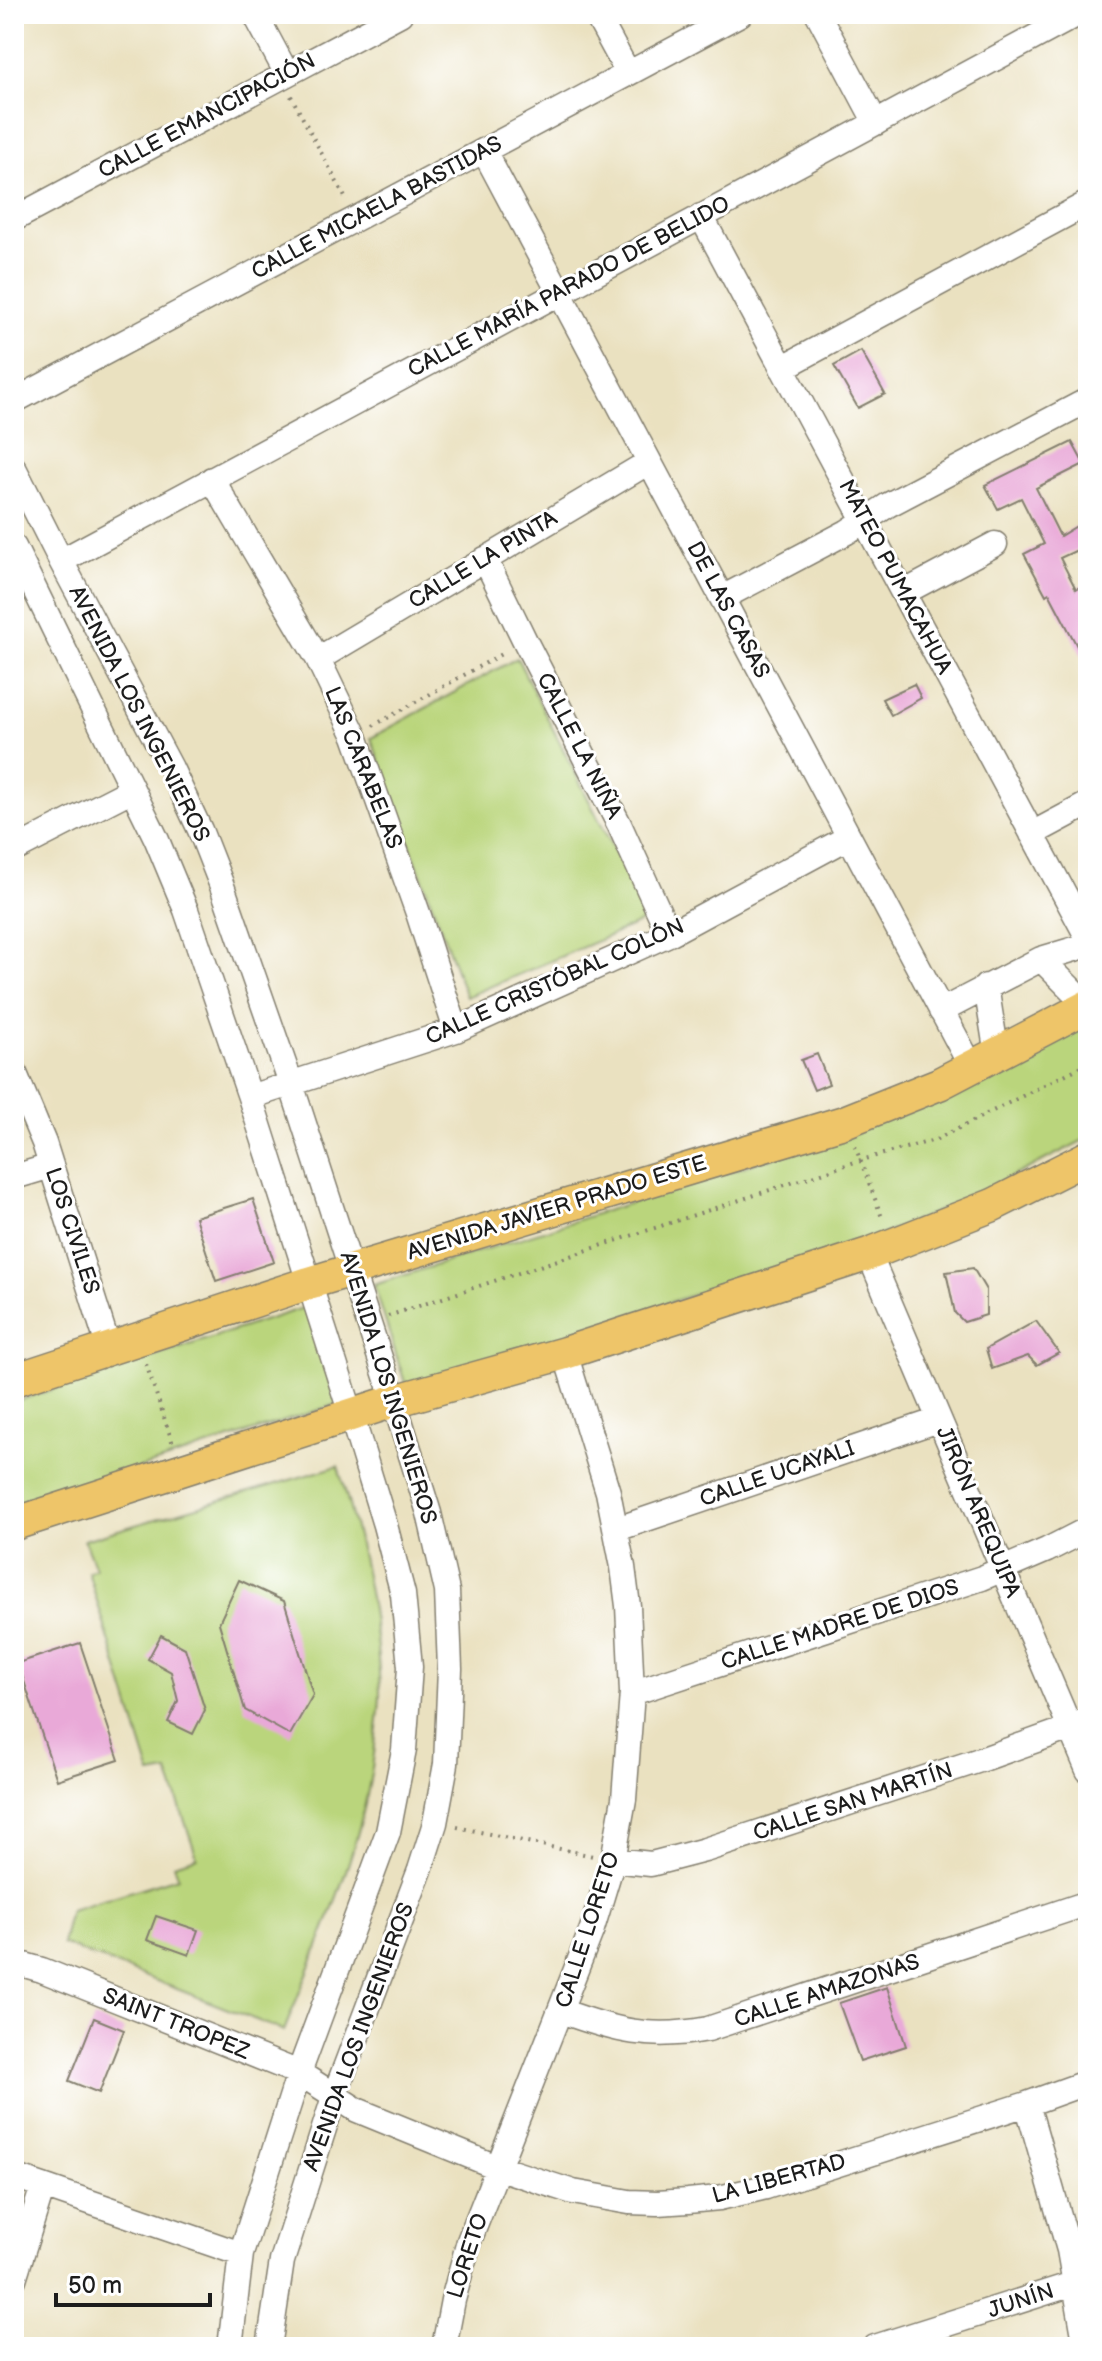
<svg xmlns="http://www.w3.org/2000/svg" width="1102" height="2361" font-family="'Balsamiq Sans',sans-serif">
<rect width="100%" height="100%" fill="#fff"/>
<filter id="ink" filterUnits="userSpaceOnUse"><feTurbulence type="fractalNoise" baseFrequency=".0125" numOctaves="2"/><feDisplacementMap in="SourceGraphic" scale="16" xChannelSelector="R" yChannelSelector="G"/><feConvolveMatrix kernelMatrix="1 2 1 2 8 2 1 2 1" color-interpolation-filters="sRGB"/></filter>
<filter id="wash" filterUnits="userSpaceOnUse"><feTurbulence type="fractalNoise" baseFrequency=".006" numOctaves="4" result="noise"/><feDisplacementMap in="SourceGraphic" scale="32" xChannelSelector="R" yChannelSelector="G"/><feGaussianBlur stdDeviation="1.8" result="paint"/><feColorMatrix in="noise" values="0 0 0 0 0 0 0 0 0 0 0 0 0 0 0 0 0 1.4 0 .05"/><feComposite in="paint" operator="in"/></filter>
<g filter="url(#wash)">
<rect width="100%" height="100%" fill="#eae1c0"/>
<path fill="#bad57b" stroke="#6b784c" stroke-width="2" d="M517 658 649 919 466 997 371 738Z
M1088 1024V1138L976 1195 881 1235 406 1386 374 1285 793 1151 938 1099Z
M306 1307 337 1404 14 1509V1402Z
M338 1466C360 1541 378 1615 380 1693 380 1707 378 1722 376 1736 367 1839 322 1935 284 2031L62 1944 70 1910 178 1877 174 1864 197 1857 168 1772 151 1775 88 1572 95 1568 84 1540Z"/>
<g id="blocks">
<path fill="#e9a9d8" d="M861 351 885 394 858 408 834 366Z
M1072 442 1084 464 1036 488 1060 536 1088 519V545L1060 558 1076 589 1088 582V667L1049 593 1046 595 1024 554 1044 544 1021 498 998 509 985 485Z
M914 684 921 698 891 715 882 699Z
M817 1054 829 1084 814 1090 801 1060Z
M253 1199 274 1262 216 1281 195 1217Z
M973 1268 986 1290V1315L964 1322 955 1313 946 1272Z
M1036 1321 1059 1353 1037 1365 1028 1356 992 1369 986 1349Z
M239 1580 284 1601 313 1695 290 1735 245 1710 219 1623Z
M161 1635 185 1648 205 1710 193 1734 168 1722 178 1701 171 1672 148 1659Z
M80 1643 119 1760 57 1780 18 1663Z
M156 1916 198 1930 189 1955 147 1940Z
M887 1987 906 2046 860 2061 839 2003Z
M94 2018 124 2030 99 2093 69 2081Z"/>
</g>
</g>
<g filter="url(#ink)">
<use href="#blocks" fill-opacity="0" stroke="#837e6e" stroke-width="2"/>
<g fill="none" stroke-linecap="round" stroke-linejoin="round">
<g stroke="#837e6e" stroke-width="27">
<path id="minor" d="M255 14 287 74
M596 14 628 73
M818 14 876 123
M484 151 972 1068
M701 216 1088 938
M14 219 400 14
M782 368 1088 203
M14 401 740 14
M14 468 61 561 171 768 200 830 222 886 291 1084 394 1401 429 1513 447 1591 450 1669 446 1764 435 1823 420 1870 334 2097 282 2261 269 2347
M212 479 318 659 355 736 419 916 456 1030
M14 547 156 838 186 910 250 1097 351 1414 385 1525 403 1594 410 1667 404 1750 388 1832 299 2073 241 2254 230 2347
M485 559 525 641 619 824 669 934
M61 561 1078 14
M903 593 995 544
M722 598 847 532 888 505 1088 400
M318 659 649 462
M1032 834 1088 804
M14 850 131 790
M1041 959 1088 1006
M986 986 997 1055
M941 1011 1041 959 1088 945
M14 1071 44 1143 109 1349
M250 1097 456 1030 669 934 849 837
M14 1177 51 1166
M869 1254 1088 1770
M617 1529 938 1420
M632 1693 982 1578 1047 1550 1088 1529
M613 1860 651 1864 705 1850 986 1758 1070 1728 1088 1719
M14 1962 42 1970 299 2073 357 2110 499 2168 573 2192 629 2202 657 2203 688 2201 719 2198 766 2187 1027 2104 1088 2082
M561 2011C616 2031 650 2040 708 2029L1088 1903
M1027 2104 1069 2250 1086 2347
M14 2176 241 2254
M14 2279 43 2186
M444 2347 453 2300 469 2241 592 1929 613 1860 624 1799 632 1693 628 1606 623 1567 608 1492 565 1353
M875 2347 1076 2283"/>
</g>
<g stroke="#837e6e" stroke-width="35">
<path id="major" d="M14 1380 309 1283 844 1122 939 1084 1088 1006
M14 1524 394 1401 565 1353 869 1254 993 1205 1088 1157"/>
</g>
<path stroke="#837e6e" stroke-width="4" stroke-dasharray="2 6" stroke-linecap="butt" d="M291 96 347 201
M373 726 505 652
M855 1146 883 1220
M388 1316 861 1160 935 1140 1088 1063
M146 1364 174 1447
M457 1827 593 1856"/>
<use href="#minor" stroke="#fff" stroke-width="24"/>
<use href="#major" stroke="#eec569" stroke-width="32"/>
</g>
</g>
<g text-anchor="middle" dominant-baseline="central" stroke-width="6" stroke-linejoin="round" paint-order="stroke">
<g font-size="22" fill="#1c1c1c" stroke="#fff">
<text transform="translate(207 116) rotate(-28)">CALLE EMANCIPACIÓN</text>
<text transform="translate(377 208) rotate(-28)">CALLE MICAELA BASTIDAS</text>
<text transform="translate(569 287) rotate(-28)">CALLE MARÍA PARADO DE BELIDO</text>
<text transform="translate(483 560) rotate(-31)">CALLE LA PINTA</text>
<text transform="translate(895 577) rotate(62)">MATEO PUMACAHUA</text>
<text transform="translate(728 610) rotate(62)">DE LAS CASAS</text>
<text transform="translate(139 714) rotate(63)">AVENIDA LOS INGENIEROS</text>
<text transform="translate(579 746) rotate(63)">CALLE LA NIÑA</text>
<text transform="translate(363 768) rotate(68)">LAS CARABELAS</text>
<text transform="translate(555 982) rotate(-24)">CALLE CRISTÓBAL COLÓN</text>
<text transform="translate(557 1208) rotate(-17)">AVENIDA JAVIER PRADO ESTE</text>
<text transform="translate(72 1231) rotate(72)">LOS CIVILES</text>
<text transform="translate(388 1388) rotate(73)">AVENIDA LOS INGENIEROS</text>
<text transform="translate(777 1474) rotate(-19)">CALLE UCAYALI</text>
<text transform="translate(978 1512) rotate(67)">JIRÓN AREQUIPA</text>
<text transform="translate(840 1625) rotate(-18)">CALLE MADRE DE DIOS</text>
<text transform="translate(853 1802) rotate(-18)">CALLE SAN MARTÍN</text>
<text transform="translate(588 1930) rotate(-72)">CALLE LORETO</text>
<text transform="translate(827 1991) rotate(-18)">CALLE AMAZONAS</text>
<text transform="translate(176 2024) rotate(22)">SAINT TROPEZ</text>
<text transform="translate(359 2037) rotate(-70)">AVENIDA LOS INGENIEROS</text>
<text transform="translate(779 2179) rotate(-15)">LA LIBERTAD</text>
<text transform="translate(468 2256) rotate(-72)">LORETO</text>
<text transform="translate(1021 2301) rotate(-18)">JUNÍN</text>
</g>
</g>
<rect width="1102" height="2361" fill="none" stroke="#fff" stroke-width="48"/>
<path d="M56 2293v12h154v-12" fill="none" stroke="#1c1c1c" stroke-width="4"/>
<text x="68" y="2293" font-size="24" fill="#1c1c1c" stroke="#ffffff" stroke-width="6" paint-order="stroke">50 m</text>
</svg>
